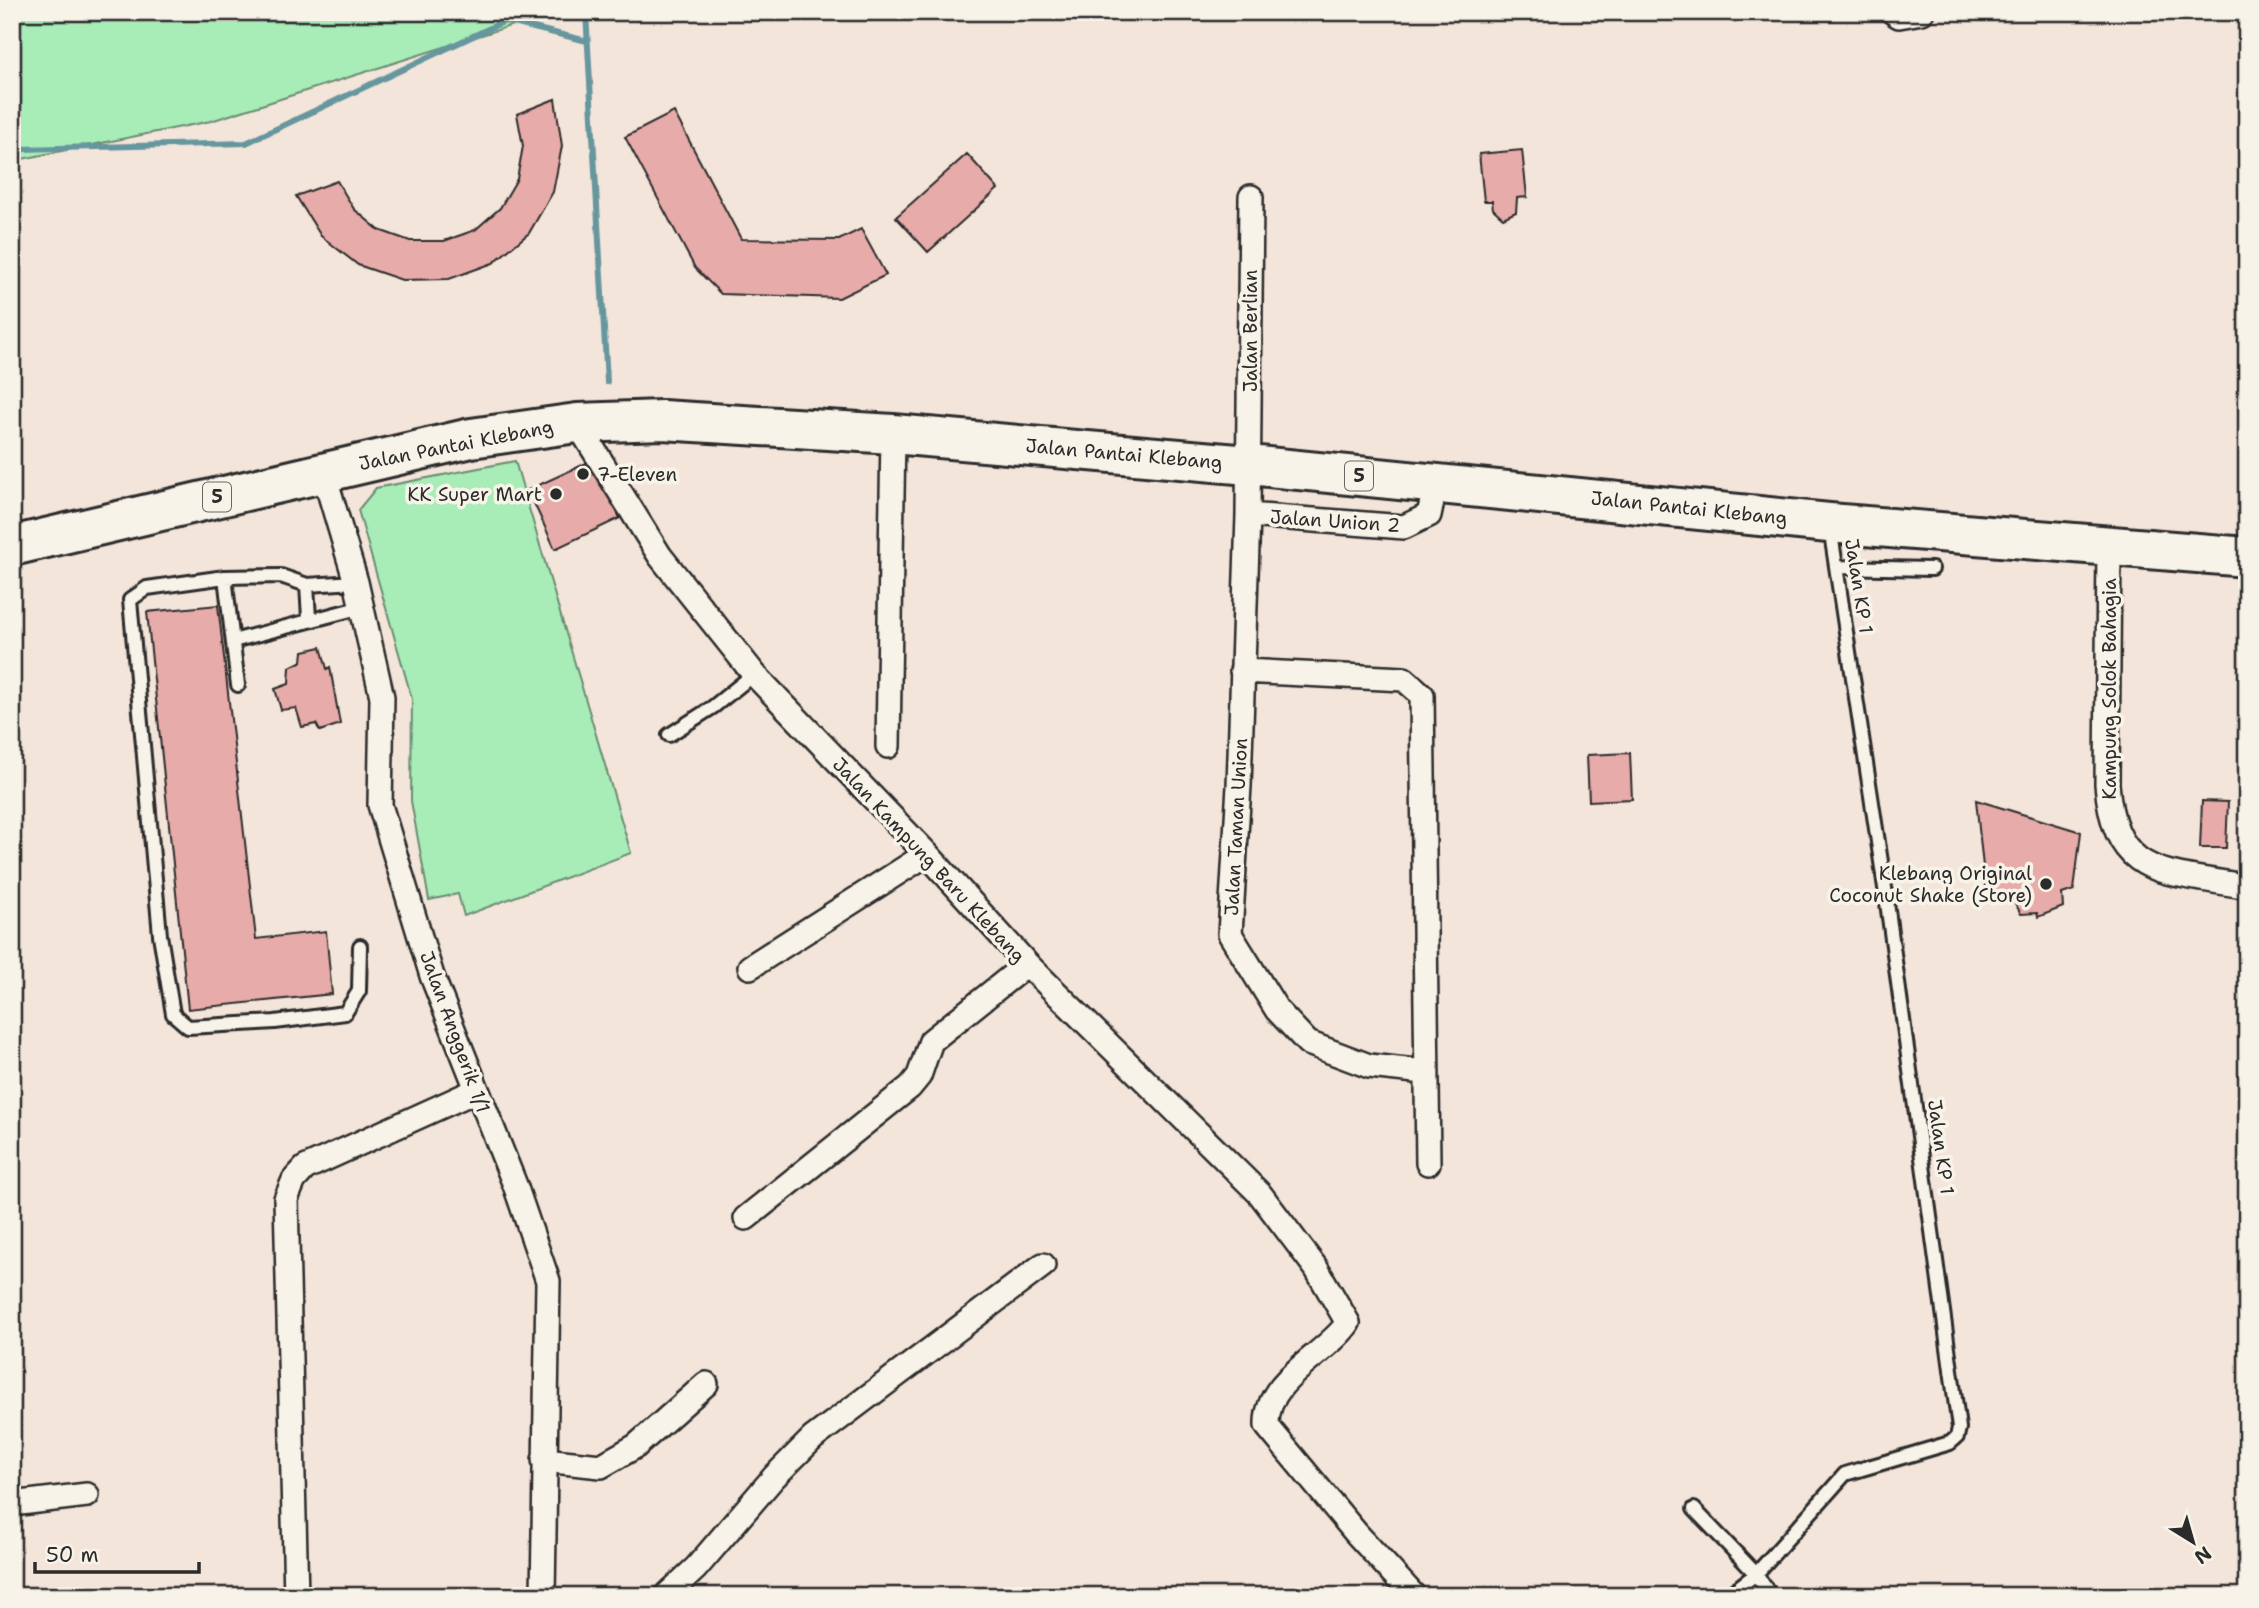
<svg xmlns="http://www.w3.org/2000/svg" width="2259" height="1608" font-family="'Shantell Sans',sans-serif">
<rect width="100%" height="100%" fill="#f4e5db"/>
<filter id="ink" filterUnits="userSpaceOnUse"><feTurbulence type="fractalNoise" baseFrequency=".0143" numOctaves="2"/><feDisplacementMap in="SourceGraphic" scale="14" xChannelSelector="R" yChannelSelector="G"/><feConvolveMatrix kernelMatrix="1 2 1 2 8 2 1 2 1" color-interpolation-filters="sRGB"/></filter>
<g filter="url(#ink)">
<path fill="#a8edb8" stroke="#6a8c72" stroke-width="2" d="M12 12H554L211 121 12 161Z
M515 461 631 853 464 916 458 894 429 900 411 801 412 699 358 510 376 488Z"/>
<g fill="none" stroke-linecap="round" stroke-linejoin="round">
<path stroke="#66969e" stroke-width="6" d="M586 12 607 382
M12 152 22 149 246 143 505 21 587 41"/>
</g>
<path fill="#e7aca9" stroke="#2b2b2b" stroke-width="2" d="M555 99 562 146 553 192 529 233 493 263 449 279 402 280 358 265 321 236 296 196 337 181 354 209 379 230 410 241H444L475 230 500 208 517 179 523 146 517 114Z
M674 112 741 239 839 240 861 229 886 275 839 298 721 294 695 268 625 137Z
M1522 150 1527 197 1517 198 1516 212 1503 218 1493 209 1492 201H1484L1479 154Z
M967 154 998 189 928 252 896 217Z
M593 460 620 518 555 549 528 490Z
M218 605 256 939 326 931 332 994 188 1009 147 612Z
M321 647 327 669 330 667 340 724 320 731 316 724 302 727 296 708 281 710 275 689 289 684 290 667 302 661 303 651Z
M1630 753 1632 799 1589 801 1587 755Z
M1976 800 2081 832 2074 890 2062 894 2063 907 2038 917 2037 913 2021 914 2010 894 1986 895Z
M2202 801 2228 802 2226 848H2200Z"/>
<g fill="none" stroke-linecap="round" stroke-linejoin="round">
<g stroke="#2b2b2b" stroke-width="18">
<path id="lane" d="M1836 567 1932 569
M225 577 238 685
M307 585 356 582
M309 618 307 585 281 576 225 577 147 588 130 600 160 935 173 1014 188 1027 275 1022 345 1013 359 991 360 946
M233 641 362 607
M669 735 713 707 754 674
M1694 1509 1756 1574 1845 1474 1950 1443 1957 1437 1959 1428 1885 888 1830 527
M1727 1596 1756 1574 1771 1596"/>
</g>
<g stroke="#2b2b2b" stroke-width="28">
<path id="street" d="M1893 12 1899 16 1922 12
M1251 197 1248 515 1239 786 1230 934 1277 1010 1308 1043 1369 1066 1425 1072
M577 423 660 556 754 674 927 854 1027 964 1260 1194 1316 1268 1348 1323C1324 1357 1265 1379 1267 1426L1356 1533 1414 1596
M323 471 356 582 382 697 380 805 432 976 515 1185 548 1281 543 1596
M1248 515 1404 527 1429 515 1436 483
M2109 544 2107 784C2115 882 2167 870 2247 887
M1242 671 1404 679 1422 695 1428 1163
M888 746 893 434
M750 967 927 854
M746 1218 910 1087 919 1076 931 1041 1027 964
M544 1460 601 1466 636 1446 706 1384
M12 1504 87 1495
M296 1596 286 1199 294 1180 305 1168 475 1091
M666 1596 696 1568 774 1477 813 1438 1043 1265"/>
</g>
<g stroke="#2b2b2b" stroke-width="44">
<path id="highway" d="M12 546 471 438 577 423 662 420 893 434 1249 465 1829 523 2247 557"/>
</g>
<use href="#lane" stroke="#f7f3e8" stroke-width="12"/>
<use href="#street" stroke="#f7f3e8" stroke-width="23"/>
<use href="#highway" stroke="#f7f3e8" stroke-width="38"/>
</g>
</g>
<g fill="#2b2b2b" stroke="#f7f3e8" stroke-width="2.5">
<circle cx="583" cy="474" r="7"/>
<circle cx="556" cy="494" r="7"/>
<circle cx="2046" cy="884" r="7"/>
</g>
<g text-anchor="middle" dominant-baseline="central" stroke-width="7" stroke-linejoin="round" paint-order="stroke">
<g fill="#f7f3e8" stroke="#686764" stroke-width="2">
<rect x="1345" y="461.5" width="28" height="29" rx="5"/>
<rect x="203" y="482.5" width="28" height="29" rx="5"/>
</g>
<g font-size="18" font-weight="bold" fill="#2b2b2b">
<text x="1359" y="476">5</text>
<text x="217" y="497">5</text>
</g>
<g font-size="19" fill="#2b2b2b" stroke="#f7f3e8">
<text transform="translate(1250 331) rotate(-90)">Jalan Berlian</text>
<text transform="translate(456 445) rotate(-11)">Jalan Pantai Klebang</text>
<text transform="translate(1124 454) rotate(5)">Jalan Pantai Klebang</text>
<text transform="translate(1689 508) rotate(6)">Jalan Pantai Klebang</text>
<text transform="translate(1335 521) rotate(4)">Jalan Union 2</text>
<text transform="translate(1859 586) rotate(81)">Jalan KP 1</text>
<text transform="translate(2109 689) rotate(-90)">Kampung Solok Bahagia</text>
<text transform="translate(1236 827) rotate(-87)">Jalan Taman Union</text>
<text transform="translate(929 860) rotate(47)">Jalan Kampung Baru Klebang</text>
<text transform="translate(455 1032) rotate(70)">Jalan Anggerik 1/1</text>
<text transform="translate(1941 1147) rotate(82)">Jalan KP 1</text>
</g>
<g font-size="19" fill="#2b2b2b" stroke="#f7f3e8" text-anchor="end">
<text x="597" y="474" text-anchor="start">7-Eleven</text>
<text x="542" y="494">KK Super Mart</text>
<text x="2032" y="873">Klebang Original<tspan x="2032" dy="22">Coconut Shake (Store)</tspan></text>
</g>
</g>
<rect width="2259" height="1608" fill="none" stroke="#f7f3e8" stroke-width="42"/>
<rect x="21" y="21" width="2217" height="1566" fill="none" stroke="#2b2b2b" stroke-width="2.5" filter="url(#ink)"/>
<g transform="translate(2193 1542) rotate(143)" stroke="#f7f3e8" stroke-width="5" paint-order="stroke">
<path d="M0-5L12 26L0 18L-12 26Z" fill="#2b2b2b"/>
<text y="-10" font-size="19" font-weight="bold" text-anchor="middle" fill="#2b2b2b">N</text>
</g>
<path d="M35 1562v10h164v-10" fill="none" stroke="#2b2b2b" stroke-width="3.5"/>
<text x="46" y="1562" font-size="21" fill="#2b2b2b" stroke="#f7f3e8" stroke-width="5" paint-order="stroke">50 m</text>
</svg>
